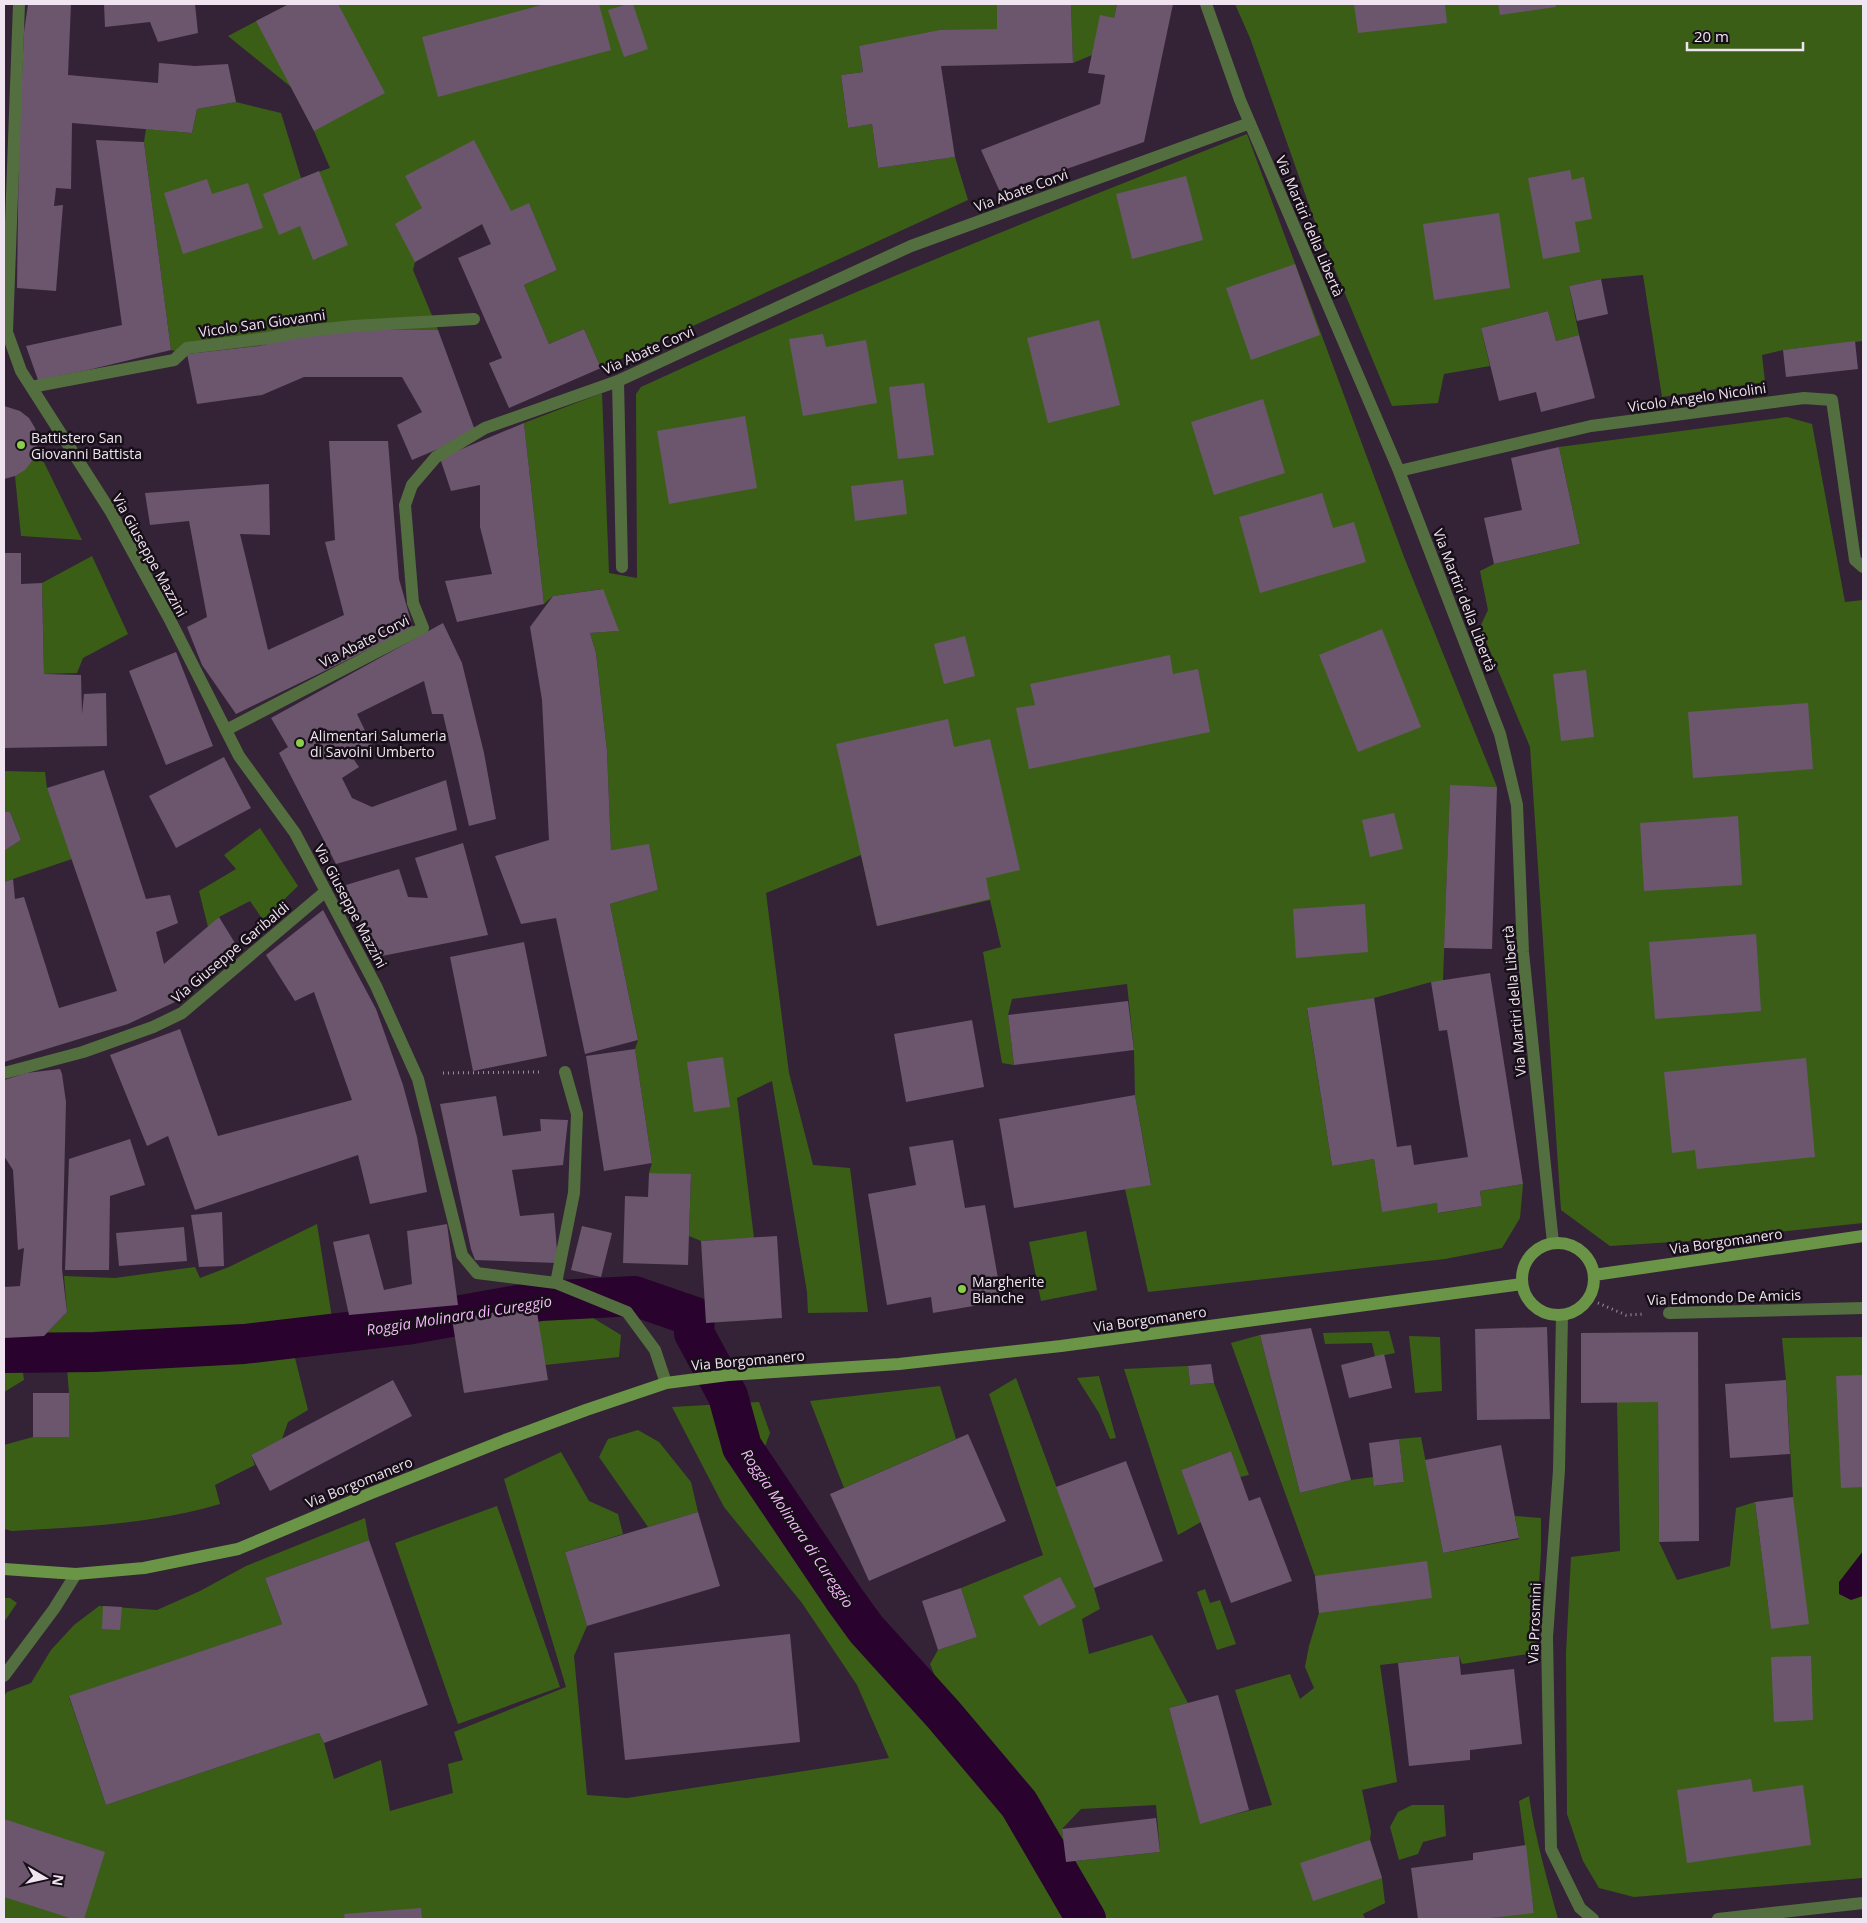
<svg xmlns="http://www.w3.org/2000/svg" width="1867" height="1923" font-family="'Open Sans',sans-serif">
<rect width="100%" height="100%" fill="#342336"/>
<path fill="#3b5e17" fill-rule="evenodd" d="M289 4H997V29L859 46 863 72 841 75 848 128 872 124 878 168 955 157 968 200 601 368 584 329 549 344 524 285 557 270 529 204 482 224 415 262 413 270 438 330H346L297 336 259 346 187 354 171 350 144 142 146 129 192 133 197 109 236 102 281 113 301 178 330 168 314 131 291 87 228 36Z
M1071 4H1117L1114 18 1092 55 1073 63Z
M1235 4H1863V116L1862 117 1863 128V341L1783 350 1762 355 1765 382 1662 397 1643 275 1601 279 1569 286 1579 335 1556 341 1548 311 1481 328 1490 366 1444 374 1438 403 1392 406 1315 222 1250 38Z
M1247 134 1404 557 1497 787 1450 786 1443 981 1431 982 1374 998 1307 1009 1332 1166 1374 1159 1382 1211 1437 1203 1439 1213 1482 1206 1480 1191 1523 1184 1520 1218 1502 1248 1445 1259 1148 1292 1125 1189 1151 1184 1135 1095 1134 1050 1127 984 1012 999 1008 1015 1014 1065 1002 1063 983 952 1001 947 990 900 877 926 861 855 766 893 789 1073 813 1165 850 1168 868 1312 808 1313 807 1292 772 1081 737 1098 754 1238 701 1241 689 1236 691 1175 649 1173 652 1163 635 1049 638 1040 610 904 658 890 649 845 611 850 607 751 596 653 590 633 618 631 602 589 553 596 544 604 524 423 602 393 609 573 637 578 636 394 641 387C840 295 1043 215 1247 134Z
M1787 417 1812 424 1845 602 1863 600V1223L1704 1240 1610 1246 1561 1210 1530 747 1480 627 1488 610 1480 571 1494 564 1580 544 1559 447Z
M33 440 82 540 21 536 15 476Z
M92 556 128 634 83 658 77 673 44 674 42 583Z
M4 771 45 772 47 788 72 859 4 882V851L21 840 10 812H4Z
M260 828 298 886 263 920 250 901 219 917 208 927 199 891 236 869 224 855Z
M317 1224 333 1324 358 1323 364 1347 294 1354 308 1410 288 1422 282 1439 251 1455 255 1465 215 1485 220 1504C152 1524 83 1527 12 1531L4 1529V1445L33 1437H69V1393L65 1344 21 1358 24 1380 4 1392V1338L44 1336 67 1312 64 1276 115 1278 195 1267 200 1278 229 1267Z
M1086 1231 1097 1290 1041 1301 1029 1242Z
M547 1290 621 1335 619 1357 545 1365 490 1313 488 1292Z
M1389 1331 1395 1353 1375 1357 1372 1343 1325 1344 1323 1333Z
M1260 1335 1300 1493 1351 1480 1373 1477 1375 1486 1404 1482 1399 1439 1421 1437 1443 1553 1519 1539 1515 1516 1541 1518V1551L1535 1653 1462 1664 1459 1656 1380 1665 1397 1782 1362 1790 1371 1832 1370 1840 1382 1878 1385 1903 1363 1914 1365 1919H4V1696L7 1692 31 1683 51 1650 74 1625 99 1606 157 1610 200 1591 246 1566 365 1518 369 1540 265 1578 282 1624 69 1697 106 1805 319 1733 324 1743 334 1779 381 1760 390 1811 453 1793 448 1764 463 1760 454 1732 566 1687 504 1479 561 1452 589 1501 618 1514 623 1534 565 1552 587 1626 574 1656 587 1795 627 1798 889 1758 857 1685 802 1603 724 1507 672 1407 759 1402 770 1433 760 1460 784 1521 855 1634 909 1684 991 1793 1016 1771 945 1701 930 1664 938 1650 977 1637 961 1588 1043 1555 989 1394 1016 1378 1094 1588 1100 1609 1082 1619 1089 1654 1152 1635 1188 1703 1169 1708 1200 1823 1272 1805 1235 1690 1290 1674 1300 1699 1314 1688 1305 1667 1309 1646 1319 1613 1315 1576 1231 1343ZM1156 1805 1160 1852 1066 1862 1062 1829 1081 1809Z
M1409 1336 1440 1337 1442 1391 1415 1393Z
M1863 1337V1878L1634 1897 1599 1888 1583 1861 1567 1814 1566 1653 1571 1557 1620 1551 1617 1402H1658L1659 1542 1677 1580 1730 1566 1736 1508 1755 1502 1771 1628 1793 1497 1786 1380 1782 1338Z
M1188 1366 1190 1385 1214 1383 1249 1475 1240 1477 1231 1451 1181 1470 1201 1522 1178 1535 1124 1369Z
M1099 1376 1116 1438 1110 1439 1099 1413 1077 1378Z
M940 1386 956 1439 844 1488 810 1401Z
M638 1430 659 1442 691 1482 698 1512 648 1527 599 1457 608 1439Z
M497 1506 560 1687 458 1724 395 1543Z
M1205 1589 1210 1603 1220 1600 1236 1644 1217 1650 1197 1592Z
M4 1598H10L17 1603 4 1622Z
M1529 1796C1535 1838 1547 1878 1558 1919H1481L1534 1912 1519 1801Z
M1412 1805H1444L1446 1836 1423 1842 1418 1854 1399 1860 1390 1827 1398 1812Z"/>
<path fill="#29022d" d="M1863 1551V1596L1851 1600 1839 1594V1582Z"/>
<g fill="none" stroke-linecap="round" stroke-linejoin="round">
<path stroke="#29022d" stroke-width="40" d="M4 1353 95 1352 244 1344 406 1325 540 1301 634 1296 695 1317 694 1333 728 1396 742 1447 845 1600 866 1629 943 1714 1019 1804 1086 1919"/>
</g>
<path fill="#6b566d" d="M28 4H71L68 75 158 83 159 63 195 66 228 64 236 102 197 109 192 133 72 123 71 189 56 188 54 206 63 205 56 291 17 288 19 139 24 32Z
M104 4H195L198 33 158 42 150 22 105 27Z
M289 4H338L385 93 314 131 256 21Z
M545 4H599L611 50 438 97 422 37Z
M628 4H633L648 49 624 57 608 10Z
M997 4H1071L1073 63 941 66 955 157 878 168 872 124 848 128 841 75 863 72 859 46 940 30 997 29Z
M1117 4H1173L1144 142 1000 192 981 150 1100 104 1105 75 1088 73 1100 15 1114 18Z
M1354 4H1445L1447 23 1358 33Z
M1498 4H1556V7L1500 15Z
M96 140 144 142 171 350 84 371 38 380 26 346 122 325Z
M474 140 511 211 529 203 557 270 524 285 549 344 584 329 601 368 509 408 489 363 502 358 458 258 491 244 482 224 415 262 395 224 422 208 405 176Z
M1570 170 1572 180 1584 177 1592 219 1575 222 1580 252 1543 259 1528 178Z
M319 171 348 245 313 260 300 226 279 235 263 194Z
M1186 176 1203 240 1132 259 1116 194Z
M207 179 212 194 248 183 263 228 183 254 164 193Z
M1499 213 1510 288 1434 300 1423 224Z
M1295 264 1320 335 1251 360 1226 288Z
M1601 279 1608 314 1577 321 1569 286Z
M1548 311 1556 341 1579 335 1595 398 1541 412 1536 392 1499 401 1481 328Z
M1099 320 1120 405 1048 423 1027 338Z
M346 330H438L476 433 412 460 397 425 422 412 402 377H304L262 395 197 404 187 354 259 346 297 336Z
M823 334 826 347 866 340 877 403 803 416 789 339Z
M1855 341 1858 369 1786 377 1783 350Z
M924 383 934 455 898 459 889 387Z
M1263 399 1285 473 1214 495 1191 422Z
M4 406 20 411 29 418 35 428 38 439 37 451 32 461 25 470 15 476 4 479Z
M745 416 757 488 669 504 657 431Z
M524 423 544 604 457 622 445 581 492 574 480 527V485L451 491 440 458Z
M329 441H388L399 579 413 628 236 714 202 665 187 627 207 617 189 521 150 525 145 493 269 484 270 535 240 534 268 650 344 615 325 542 335 540Z
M1559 447 1580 544 1494 564 1484 518 1522 510 1511 458Z
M903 480 907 514 855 521 851 486Z
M1322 493 1333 528 1354 522 1366 562 1260 593 1239 517Z
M4 553H21V584L42 583 44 674 81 675 82 714 84 694 106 693 107 746 4 748Z
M603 589 619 631 590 633 596 653 607 751 611 850 649 844 658 890 610 904 638 1040 585 1054 556 918 521 924 495 856 549 840 542 700 530 627 553 596Z
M443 623 462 663 484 753 496 819 469 826 443 714H432L424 681 357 714 373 747 352 757 359 767 342 778 352 798 372 807 446 780 457 830 336 864 279 753 288 747 271 718Z
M1382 629 1421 727 1358 752 1319 655Z
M965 636 975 676 944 684 934 644Z
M176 652 213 746 166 765 129 671Z
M1170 655 1173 674 1198 669 1210 732 1029 769 1016 708 1035 705 1030 684Z
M1586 670 1594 737 1561 741 1553 674Z
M1808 703 1813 769 1693 778 1688 712Z
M948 719 954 747 990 739 1020 870 986 878 990 899 877 926 836 744Z
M224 757 251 808 176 848 149 796Z
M104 770 146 899 170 895 178 923 156 932 164 964 219 917 238 948 175 1002 128 1024 4 1062V882L13 879 15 899 24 897 59 1008 117 991 47 788Z
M1450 785 1497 787 1492 949 1444 948Z
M4 812H10L21 840 4 851Z
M1394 813 1403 849 1370 857 1362 820Z
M1738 816 1742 885 1644 891 1640 823Z
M463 843 488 935 377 957 355 914 346 885 399 869 408 897 428 898 415 858Z
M1365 904 1368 952 1296 958 1293 909Z
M323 910 376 1009 403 1085 417 1137 427 1192 370 1204 358 1155 195 1210 168 1136 147 1146 110 1055 180 1029 218 1136 352 1100 314 992 295 1001 266 955Z
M1756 934 1761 1011 1655 1019 1649 942Z
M524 942 547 1056 473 1071 450 957Z
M1490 973 1523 1184 1480 1191 1482 1206 1438 1213 1437 1203 1382 1212 1374 1159 1332 1166 1307 1008 1374 998 1397 1147 1411 1145 1414 1165 1468 1157 1447 1030 1439 1031 1431 982Z
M1128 1001 1134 1050 1014 1065 1008 1015Z
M972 1020 984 1087 906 1102 894 1034Z
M635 1049 652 1163 604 1171 586 1056Z
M723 1057 730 1107 694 1112 687 1062Z
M1806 1058 1815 1157 1697 1169 1695 1150 1672 1153 1664 1072Z
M60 1069 62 1074 66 1102 62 1269 67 1312 44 1336 4 1338V1287L20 1286 24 1248 18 1250 13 1170 4 1156V1080L26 1073Z
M1135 1095 1151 1185 1014 1208 999 1119Z
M496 1096 503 1136 541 1131 540 1119 568 1120 563 1165 512 1170 520 1216 554 1213 558 1263 475 1260 471 1249 440 1104Z
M130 1139 145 1185 110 1196 109 1270H65L69 1159Z
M953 1140 965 1208 985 1205 1002 1301 933 1313 931 1297 887 1305 868 1194 916 1185 909 1147Z
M649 1173 691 1174 688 1265 623 1263 625 1196 648 1197Z
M222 1212 224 1266 199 1267 191 1215Z
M447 1224 458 1305 349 1315 333 1242 369 1234 384 1290 412 1284 407 1231Z
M582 1226 612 1233 601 1277 571 1270Z
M184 1227 187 1261 119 1266 116 1233Z
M777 1236 782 1318 706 1323 701 1241Z
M536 1306 548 1380 464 1393 452 1319Z
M1547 1327 1550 1419 1477 1420 1475 1329Z
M1311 1328 1351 1480 1300 1493 1260 1335Z
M1698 1332 1699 1541 1659 1542 1658 1402 1581 1403V1333Z
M1384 1354 1392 1388 1349 1398 1341 1365Z
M1211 1364 1214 1383 1190 1385 1188 1366Z
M1863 1375V1487L1841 1488 1836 1376Z
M393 1380 412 1416 270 1491 251 1455Z
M1786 1380 1790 1454 1730 1458 1725 1384Z
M33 1393H69V1437H33Z
M968 1434 1006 1521 869 1581 830 1494Z
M1399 1439 1404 1482 1374 1486 1369 1443Z
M1501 1445 1519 1538 1443 1553 1425 1460Z
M1231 1451 1249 1501 1260 1497 1292 1581 1231 1603 1181 1470Z
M1126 1461 1163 1561 1094 1588 1056 1487Z
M1793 1497 1809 1624 1771 1629 1755 1502Z
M698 1512 720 1586 587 1626 565 1552Z
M369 1540 428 1705 324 1743 319 1733 106 1805 69 1696 282 1624 265 1578Z
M1427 1561 1432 1598 1319 1613 1315 1576Z
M1060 1577 1076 1607 1039 1626 1023 1596Z
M961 1588 977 1637 938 1650 922 1601Z
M103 1606 122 1607 120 1630 102 1629Z
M790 1634 800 1742 625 1760 614 1653Z
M1459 1656 1461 1675 1514 1669 1522 1744 1470 1750V1760L1409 1766 1398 1663Z
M1811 1656 1813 1720 1774 1722 1771 1657Z
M1218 1695 1249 1810 1200 1824 1169 1708Z
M1751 1779 1753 1792 1803 1785 1811 1845 1687 1863 1677 1790Z
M1156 1818 1160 1852 1066 1862 1062 1829Z
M4 1819 105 1852 84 1919H73L4 1897Z
M1370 1840 1382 1878 1313 1901 1300 1863Z
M1526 1845 1534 1913 1481 1919H1418L1411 1868 1473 1860V1853Z
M421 1908 422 1919H345L344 1914Z"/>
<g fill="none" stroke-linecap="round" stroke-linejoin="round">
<path stroke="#9a8c9b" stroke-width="3" stroke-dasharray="1 4" stroke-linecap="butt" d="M443 1073 539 1072
M1598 1303 1626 1315 1644 1314"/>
<path stroke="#546f3f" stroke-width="12" d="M618 381 622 567"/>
<path stroke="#546f3f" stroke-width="12" d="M19 4 7 332 21 371 111 512 169 618 239 756 295 833 376 986 418 1079 462 1255 477 1273 556 1283 627 1312 655 1350 666 1383
M1206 4 1240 100 1399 471 1500 734 1517 805 1523 952 1553 1243
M31 387 174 360 187 348 268 338 299 332 353 326 474 319
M1399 471 1591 426 1804 398 1832 400 1855 560 1863 567
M226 730 423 628 413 603 405 505 412 485 436 457 485 428 618 381 911 246 1250 123
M4 1073 83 1052 153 1027 182 1013 326 891
M556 1283 574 1193 577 1114 565 1072
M1669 1313 1863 1308
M1562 1315 1559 1470 1547 1637 1551 1849 1580 1908 1593 1919
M4 1676 54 1609 76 1574
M1718 1919 1863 1903"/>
<path stroke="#6b9546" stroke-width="12" d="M1522 1279a36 36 0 1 1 72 0a36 36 0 1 1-72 0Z
M1594 1275 1863 1236
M4 1569 76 1574 144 1568 238 1549 369 1494 505 1440 586 1410 666 1383 728 1375 899 1364 1061 1346 1522 1284"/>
</g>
<g fill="#8ace47" stroke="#170f18" stroke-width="2">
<circle cx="21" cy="445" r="5"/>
<circle cx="300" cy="743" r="5"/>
<circle cx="962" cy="1289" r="5"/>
</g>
<g text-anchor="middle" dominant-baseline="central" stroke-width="5" stroke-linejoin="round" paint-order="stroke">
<g font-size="14" fill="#f0e4f1" stroke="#170f18">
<text transform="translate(1021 190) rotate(-20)">Via Abate Corvi</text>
<text transform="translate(1310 226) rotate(67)">Via Martiri della Libertà</text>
<text transform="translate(262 323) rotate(-8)">Vicolo San Giovanni</text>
<text transform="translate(648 350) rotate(-24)">Via Abate Corvi</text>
<text transform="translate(1697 397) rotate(-8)">Vicolo Angelo Nicolini</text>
<text transform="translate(150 555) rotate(61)">Via Giuseppe Mazzini</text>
<text transform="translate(1465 600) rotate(69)">Via Martiri della Libertà</text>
<text transform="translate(364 641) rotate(-27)">Via Abate Corvi</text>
<text transform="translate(351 906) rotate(62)">Via Giuseppe Mazzini</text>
<text transform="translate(230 952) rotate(-40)">Via Giuseppe Garibaldi</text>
<text transform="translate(1514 1001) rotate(-95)">Via Martiri della Libertà</text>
<text transform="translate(1726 1241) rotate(-8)">Via Borgomanero</text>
<text transform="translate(1724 1297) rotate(-2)">Via Edmondo De Amicis</text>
<text transform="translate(1150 1319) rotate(-8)">Via Borgomanero</text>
<text transform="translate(748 1360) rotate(-5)">Via Borgomanero</text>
<text transform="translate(359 1482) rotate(-22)">Via Borgomanero</text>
<text transform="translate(1534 1623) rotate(-88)">Via Prosmini</text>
</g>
<g font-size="14" fill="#f0e4f1" stroke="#170f18" text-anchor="start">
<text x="31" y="437">Battistero San<tspan x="31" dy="16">Giovanni Battista</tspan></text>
<text x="310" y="735">Alimentari Salumeria<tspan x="310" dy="16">di Savoini Umberto</tspan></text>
<text x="972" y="1281">Margherite<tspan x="972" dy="16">Bianche</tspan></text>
</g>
<g font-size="15" font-style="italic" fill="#f7b8fd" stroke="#170f18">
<text transform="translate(459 1315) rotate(-9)">Roggia Molinara di Cureggio</text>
<text transform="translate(798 1528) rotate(56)">Roggia Molinara di Cureggio</text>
</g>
</g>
<rect width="1867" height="1923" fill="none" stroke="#f0e4f1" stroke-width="10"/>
<g transform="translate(45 1878) rotate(99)" stroke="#170f18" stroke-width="4" paint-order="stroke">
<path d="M0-4L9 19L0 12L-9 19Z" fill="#f0e4f1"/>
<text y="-8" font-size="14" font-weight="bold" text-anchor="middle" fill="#f0e4f1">N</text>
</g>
<path d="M1687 42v8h116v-8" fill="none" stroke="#f0e4f1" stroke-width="2.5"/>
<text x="1694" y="42" font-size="15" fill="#f0e4f1" stroke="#170f18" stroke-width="4" paint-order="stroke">20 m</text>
</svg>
